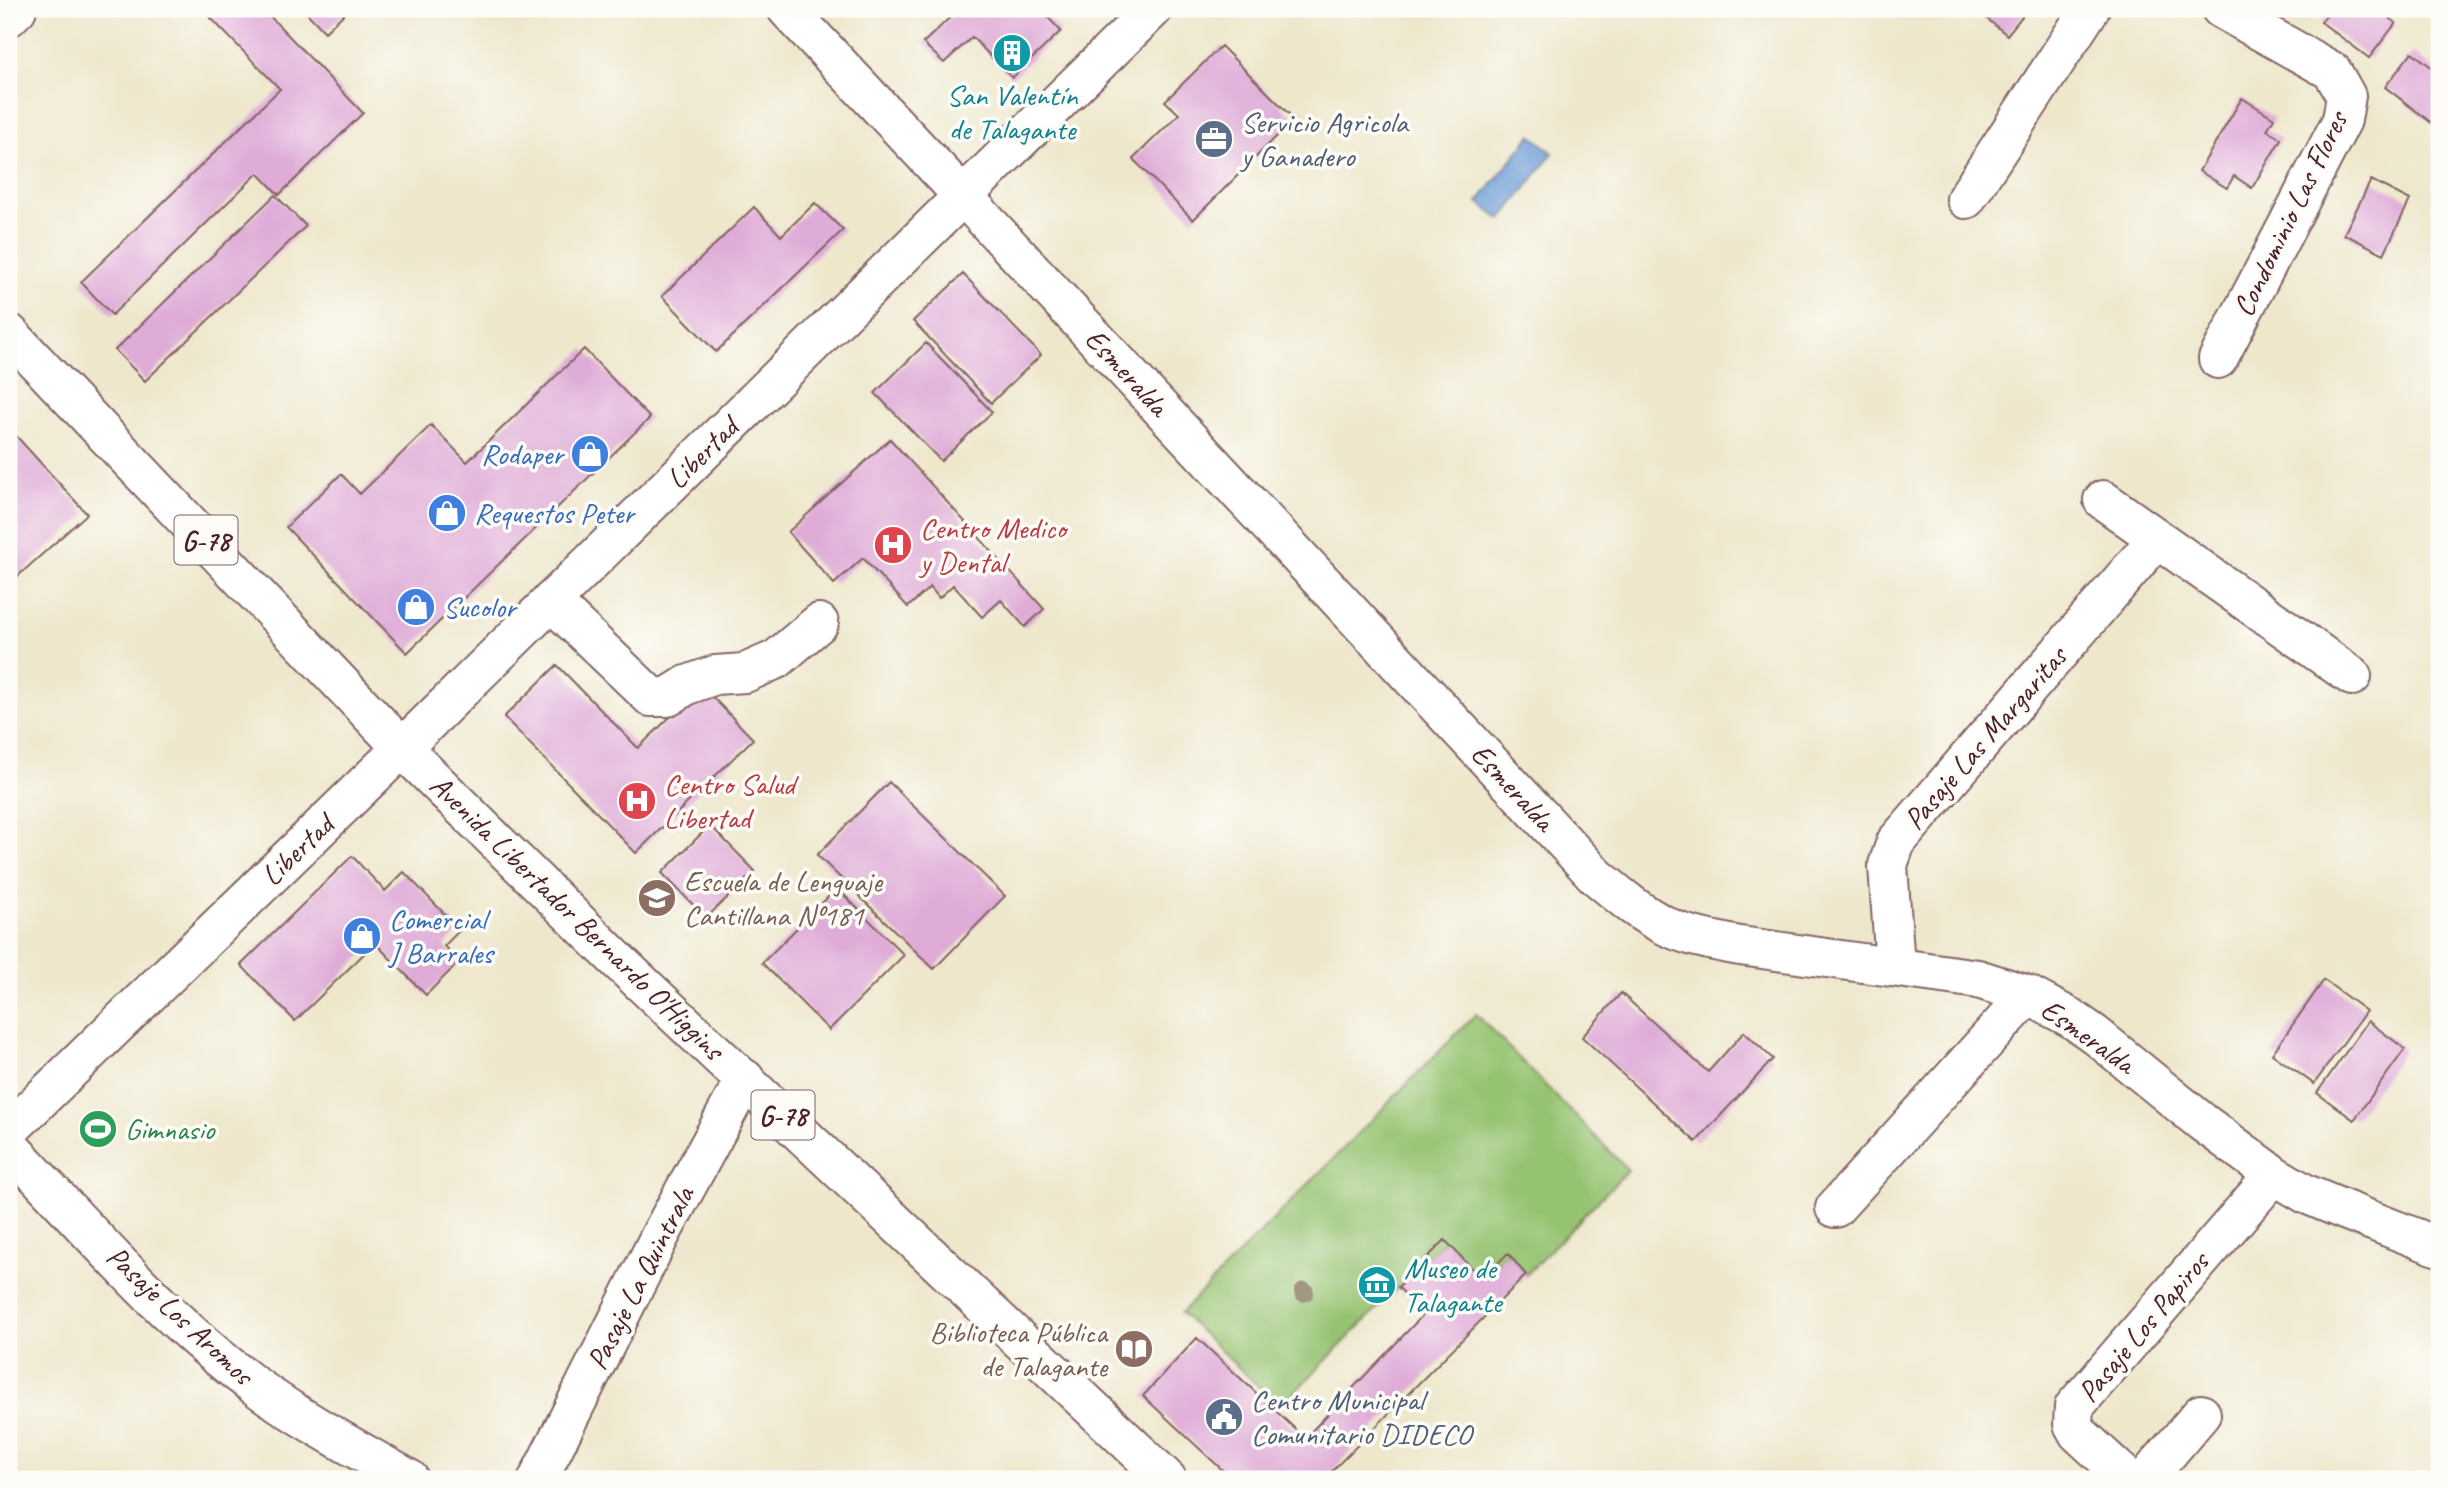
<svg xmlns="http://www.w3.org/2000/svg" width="2448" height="1488" font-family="Caveat,sans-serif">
<rect width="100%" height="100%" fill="#fdfcf7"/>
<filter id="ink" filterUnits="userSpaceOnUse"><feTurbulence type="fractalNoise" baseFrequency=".0143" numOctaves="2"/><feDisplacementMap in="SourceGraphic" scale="14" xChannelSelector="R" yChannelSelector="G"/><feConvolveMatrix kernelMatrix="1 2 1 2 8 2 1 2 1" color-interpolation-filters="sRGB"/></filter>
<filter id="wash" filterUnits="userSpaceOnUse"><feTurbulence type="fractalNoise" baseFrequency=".00686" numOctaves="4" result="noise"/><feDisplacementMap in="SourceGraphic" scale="28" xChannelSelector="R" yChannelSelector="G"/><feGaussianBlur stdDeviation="1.57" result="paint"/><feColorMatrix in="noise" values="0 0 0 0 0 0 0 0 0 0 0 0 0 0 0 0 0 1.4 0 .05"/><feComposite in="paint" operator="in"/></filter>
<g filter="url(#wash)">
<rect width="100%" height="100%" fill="#eee7cc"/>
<path fill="#95c371" stroke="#70714e" stroke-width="2" d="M1476 1014 1628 1170 1526 1275 1508 1253 1482 1279 1444 1241 1280 1407 1181 1313Z"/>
<path fill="#6e9dd7" stroke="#5c5e81" stroke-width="2" d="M1531 135 1553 153 1501 220 1478 202Z"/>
<g id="blocks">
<path fill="#dfacd8" d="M202 9H263L363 113 279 195 258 173 112 315 81 282 280 89Z
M303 9H349L325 32Z
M959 9H1040L1061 31 1012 78 972 37 944 63 923 43Z
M1975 9H2028L2007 35Z
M2331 9H2378L2396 23 2369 58 2321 22Z
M1221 46 1294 119 1193 220 1133 159 1179 114 1165 101Z
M2412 52 2439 73V115L2433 124 2385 87Z
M2242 98 2274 118 2267 130 2281 139 2252 188 2234 176 2227 188 2199 171Z
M2371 180 2410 200 2384 254 2344 234Z
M275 195 306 226 145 381 115 350Z
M815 203 843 230 716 352 662 296 754 207 781 236Z
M963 274 1041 355 991 403 913 321Z
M926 343 992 412 941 461 875 393Z
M584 349 650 418 407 653 286 527 341 474 360 494 431 425 467 462Z
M9 428 87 514 9 584Z
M890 439 1044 609 1025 627 1001 600 982 617 953 585 939 598 930 587 908 607 863 558 834 584 788 532Z
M557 665 638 748 702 686 753 739 636 853 504 717Z
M889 782 1005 896 934 969 817 855Z
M710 825 755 871 706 918 662 873Z
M352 856 385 891 404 872 460 930 444 946 459 962 426 995 375 943 295 1021 241 965Z
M837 888 904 955 829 1030 762 963Z
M2324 980 2366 1011 2314 1084 2272 1054Z
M1621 993 1708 1072 1744 1032 1773 1059 1696 1142 1582 1037Z
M2368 1021 2405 1049 2354 1120 2317 1093Z
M1445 1240 1482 1279 1508 1253 1526 1275 1324 1479H1232L1143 1396 1197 1338 1305 1438 1424 1314 1398 1287Z"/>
</g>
</g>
<g filter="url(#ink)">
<use href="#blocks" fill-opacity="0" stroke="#836563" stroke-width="2"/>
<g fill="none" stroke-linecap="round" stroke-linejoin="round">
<g stroke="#836563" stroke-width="42">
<path id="minor" d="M1153 9 963 196 1596 876C1618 894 1639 913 1664 925 1687 937 1715 941 1740 946L1978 979 2028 995 2071 1018 2094 1034 2202 1122 2274 1175 2306 1194 2342 1209 2439 1247
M9 17 17 9
M1966 199 2090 9
M2218 359 2342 120 2346 96 2332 71 2221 9
M2103 500 2352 676
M551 601 651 697H668L687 685 715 675 745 673 777 659 819 623
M1895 967 1888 865 1896 842 2157 539
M9 1130 402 748
M9 1146C88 1229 164 1320 258 1388 305 1422 358 1450 409 1479
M1835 1208 2028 995
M538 1479 662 1232 745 1079
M2128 1479 2078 1433 2073 1424 2074 1407 2274 1175
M2146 1479 2201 1414"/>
</g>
<g stroke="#836563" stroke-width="42">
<path id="major" d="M9 333 402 748 508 853 615 958 1167 1479
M402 748 963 196 787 9"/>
</g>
<use href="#minor" stroke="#fff" stroke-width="38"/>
<use href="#major" stroke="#fff" stroke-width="38"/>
</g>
<circle fill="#a29881" cx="1304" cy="1292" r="10"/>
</g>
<defs>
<g id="building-disc" transform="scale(2.0125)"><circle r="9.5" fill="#0f9aa8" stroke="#fdfcf7"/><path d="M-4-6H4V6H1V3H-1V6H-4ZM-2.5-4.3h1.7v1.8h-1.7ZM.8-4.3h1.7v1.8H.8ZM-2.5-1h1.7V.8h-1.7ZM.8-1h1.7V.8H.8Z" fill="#fff"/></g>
<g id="office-disc" transform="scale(2.0125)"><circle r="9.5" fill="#5c6f8a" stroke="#fdfcf7"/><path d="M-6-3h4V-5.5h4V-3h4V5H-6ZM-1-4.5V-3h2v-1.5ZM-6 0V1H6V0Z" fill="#fff"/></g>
<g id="shop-disc" transform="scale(2.0125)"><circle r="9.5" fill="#3f7fe0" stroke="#fdfcf7"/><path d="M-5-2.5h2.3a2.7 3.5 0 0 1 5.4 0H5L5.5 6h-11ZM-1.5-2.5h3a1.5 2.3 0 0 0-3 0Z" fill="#fff"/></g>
<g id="hospital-disc" transform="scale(2.0125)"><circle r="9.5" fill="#e0444e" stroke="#fdfcf7"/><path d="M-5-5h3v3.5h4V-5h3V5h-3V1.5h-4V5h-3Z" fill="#fff"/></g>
<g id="school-disc" transform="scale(2.0125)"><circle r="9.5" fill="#8d6e63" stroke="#fdfcf7"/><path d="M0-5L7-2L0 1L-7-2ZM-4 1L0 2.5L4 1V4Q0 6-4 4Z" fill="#fff"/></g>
<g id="stadium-disc" transform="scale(2.0125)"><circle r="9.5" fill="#2e9e5b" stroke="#fdfcf7"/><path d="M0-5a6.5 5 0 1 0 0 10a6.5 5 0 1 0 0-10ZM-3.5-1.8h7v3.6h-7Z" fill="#fff"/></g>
<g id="museum-disc" transform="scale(2.0125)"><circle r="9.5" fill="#0f9aa8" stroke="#fdfcf7"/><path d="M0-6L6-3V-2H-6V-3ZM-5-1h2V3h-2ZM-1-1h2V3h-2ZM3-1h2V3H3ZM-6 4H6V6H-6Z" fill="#fff"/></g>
<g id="library-disc" transform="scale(2.0125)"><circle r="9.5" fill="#8d6e63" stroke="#fdfcf7"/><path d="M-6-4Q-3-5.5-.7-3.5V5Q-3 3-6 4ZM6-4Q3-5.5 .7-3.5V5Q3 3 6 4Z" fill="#fff"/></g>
<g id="civic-disc" transform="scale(2.0125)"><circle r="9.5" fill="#5c6f8a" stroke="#fdfcf7"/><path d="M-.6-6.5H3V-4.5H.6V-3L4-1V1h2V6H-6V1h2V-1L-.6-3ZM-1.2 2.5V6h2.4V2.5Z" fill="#fff"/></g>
</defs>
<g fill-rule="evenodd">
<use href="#building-disc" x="1012" y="53"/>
<use href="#office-disc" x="1214" y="139"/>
<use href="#shop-disc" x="590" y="454"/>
<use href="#shop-disc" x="447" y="513"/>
<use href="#hospital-disc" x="893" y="545"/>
<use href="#shop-disc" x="416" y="607"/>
<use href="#hospital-disc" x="637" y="801"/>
<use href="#school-disc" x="657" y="898"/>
<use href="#shop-disc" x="362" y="936"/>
<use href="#stadium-disc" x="98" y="1129"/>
<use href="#museum-disc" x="1377" y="1285"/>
<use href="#library-disc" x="1134" y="1349"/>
<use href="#civic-disc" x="1224" y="1417"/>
</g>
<g text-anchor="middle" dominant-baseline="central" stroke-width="7" stroke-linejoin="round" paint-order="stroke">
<g fill="#fdfcf7" stroke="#806168" stroke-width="2">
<rect x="174.5" y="515.5" width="63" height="49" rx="5"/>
<rect x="751.5" y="1090.5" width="63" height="49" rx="5"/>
</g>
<g font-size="28" font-weight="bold" fill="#4a1f2b">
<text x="206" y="540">G-78</text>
<text x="783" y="1115">G-78</text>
</g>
<g font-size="30" fill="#0d838f" stroke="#fdfcf7">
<text x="1012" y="95">San Valentín<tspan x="1012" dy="34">de Talagante</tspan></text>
<text x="1404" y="1268" text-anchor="start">Museo de<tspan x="1404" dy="34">Talagante</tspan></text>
</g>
<g font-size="30" fill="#4e5e75" stroke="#fdfcf7" text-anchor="start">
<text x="1241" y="122">Servicio Agricola<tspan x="1241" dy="34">y Ganadero</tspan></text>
<text x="1251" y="1400">Centro Municipal<tspan x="1251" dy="34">Comunitario DIDECO</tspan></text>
</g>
<g font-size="30" fill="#4a1f2b" stroke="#fdfcf7">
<text transform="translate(2290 214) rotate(-64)">Condominio Las Flores</text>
<text transform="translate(1127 372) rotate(47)">Esmeralda</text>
<text transform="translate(702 453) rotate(-45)">Libertad</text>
<text transform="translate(1985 738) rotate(-49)">Pasaje Las Margaritas</text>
<text transform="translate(1513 787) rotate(47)">Esmeralda</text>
<text transform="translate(297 850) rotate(-44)">Libertad</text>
<text transform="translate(577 917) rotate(44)">Avenida Libertador Bernardo O'Higgins</text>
<text transform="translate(2088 1036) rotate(35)">Esmeralda</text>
<text transform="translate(640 1278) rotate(-63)">Pasaje La Quintrala</text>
<text transform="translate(180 1315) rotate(43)">Pasaje Los Aromos</text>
<text transform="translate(2143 1327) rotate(-50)">Pasaje Los Papiros</text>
</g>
<g font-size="30" fill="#366cbe" stroke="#fdfcf7" text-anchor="start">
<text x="563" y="454" text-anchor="end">Rodaper</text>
<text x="474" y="513">Requestos Peter</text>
<text x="443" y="607">Sucolor</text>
<text x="389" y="919">Comercial<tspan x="389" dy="34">J Barrales</tspan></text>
</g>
<g font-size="30" fill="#be3a42" stroke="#fdfcf7" text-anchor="start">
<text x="920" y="528">Centro Medico<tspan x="920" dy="34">y Dental</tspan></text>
<text x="664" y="784">Centro Salud<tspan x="664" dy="34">Libertad</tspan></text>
</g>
<g font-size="30" fill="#785e54" stroke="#fdfcf7" text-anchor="start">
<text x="684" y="881">Escuela de Lenguaje<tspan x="684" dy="34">Cantillana Nº181</tspan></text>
<text x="1107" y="1332" text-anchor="end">Biblioteca Pública<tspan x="1107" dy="34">de Talagante</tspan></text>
</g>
<g font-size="30" fill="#27864d" stroke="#fdfcf7" text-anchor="start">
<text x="125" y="1129">Gimnasio</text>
</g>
</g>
<rect width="2448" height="1488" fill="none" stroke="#fdfcf7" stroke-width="35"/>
</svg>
